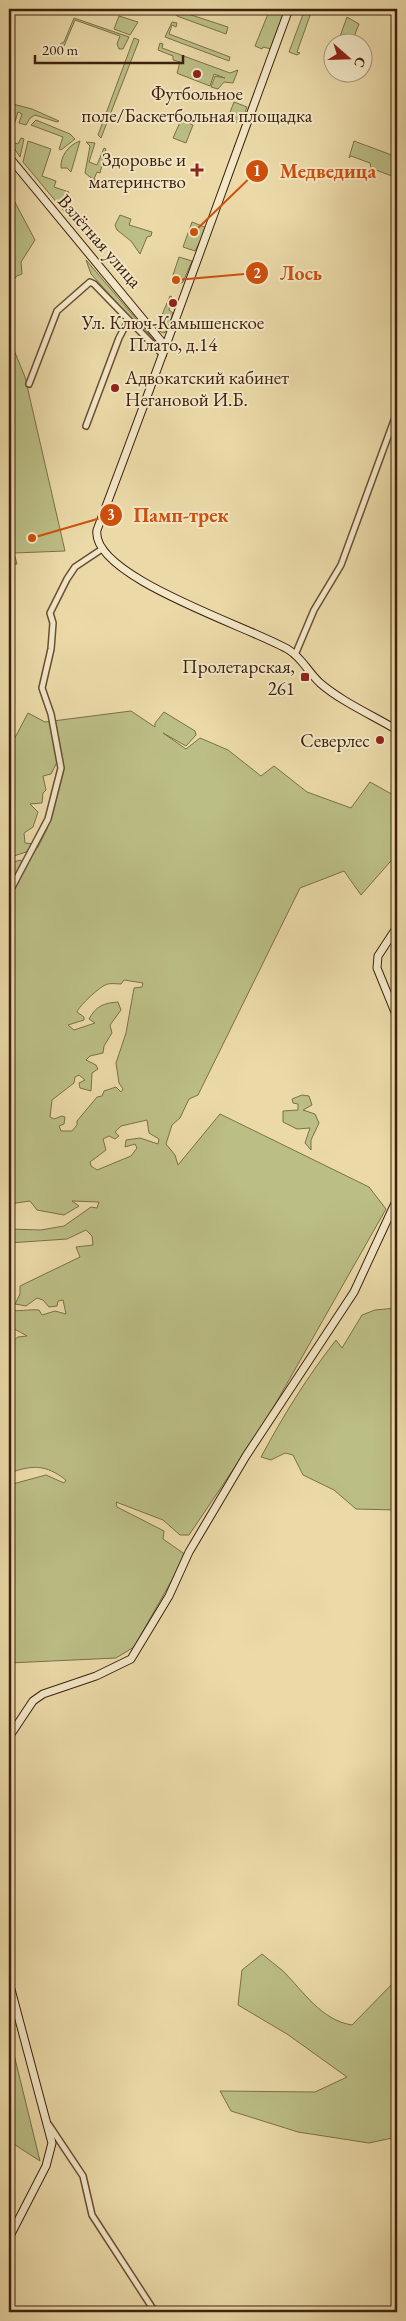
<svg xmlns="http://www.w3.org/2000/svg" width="406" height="2321" font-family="'EB Garamond',serif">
<rect width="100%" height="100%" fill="#ebdaa8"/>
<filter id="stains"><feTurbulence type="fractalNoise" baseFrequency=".004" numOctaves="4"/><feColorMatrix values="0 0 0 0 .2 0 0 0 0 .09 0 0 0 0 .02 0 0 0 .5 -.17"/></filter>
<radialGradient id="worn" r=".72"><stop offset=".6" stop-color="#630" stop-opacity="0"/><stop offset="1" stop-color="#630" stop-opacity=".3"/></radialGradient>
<path fill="#bbbe85" stroke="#7c6f4a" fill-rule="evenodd" d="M176 9H183L182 12 228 27 226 34 177 16Z
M270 9H286L271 49 263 47 262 49 255 46Z
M305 9 312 10 297 52 300 53 297 55 289 52Z
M119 16 138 22 130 35 114 29Z
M347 17 359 24 352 42H338Z
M74 18 129 37 123 49H119L117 44 120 36 75 20 64 46 60 44 64 42Z
M172 22 177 23 176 27 172 25 169 34 230 57 229 61 165 37Z
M134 38 139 40 138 43 101 138 98 135Z
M160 43 163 44 162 48 230 73 238 70 233 83 224 82 218 89 211 87 215 76 225 78 214 74 210 86 179 74 177 73 180 62 173 60V56L158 50Z
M234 102 247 107 241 123 227 120Z
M9 103 32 109 59 121 57 122 35 115 30 118 26 125 19 123 22 114 18 112 9 141 18 144 21 138 24 139 20 157 9 141Z
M36 120 70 134 75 139 61 150 59 149 63 137 31 125Z
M181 120 193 125 186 143 173 138Z
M28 141 51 149 42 176 56 181 54 187 69 192 64 207 76 219 73 222 23 162Z
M80 141 71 172 67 168H61C60 157 68 145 80 141Z
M354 141 397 157V178L371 168 370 163 351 156 349 158Z
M86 142 95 143 89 162 97 165 104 148 106 149 100 173 97 172 94 179 100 182 99 184 85 173 90 146Z
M9 191 35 240 21 262 22 274 17 276 9 285Z
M120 215 131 219 129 225 152 232 151 236 147 237 140 254 131 241 117 230 115 225Z
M192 222 207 228 195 251 183 247Z
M179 257 192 261 183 282 178 285 171 281Z
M86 260 154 340 156 346 91 274Z
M170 296 172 297 169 310 173 313 169 325 170 326 168 331 163 333 156 329Z
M9 297 12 345 25 377 65 551 14 553 17 564 9 565Z
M131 711 155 727V723L164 712 195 731 196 735 186 746 163 733 186 749 200 738 228 750 261 776 274 766 307 792 351 808 370 782 397 797V854L361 895 344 871 300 888 198 1095 189 1099 180 1118 172 1125 166 1144 175 1155 178 1165 220 1114 369 1187 386 1209 264 1424 189 1535H180L163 1520 116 1502 117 1507 164 1531 163 1539 186 1555 134 1647 116 1658 9 1663V1485L46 1475 64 1483 66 1480C45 1464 33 1465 9 1473V1344L18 1337 27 1336 9 1326V1310C19 1312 28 1309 39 1310L42 1315 55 1311 66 1314 63 1300 58 1301 57 1306 49 1307 43 1300 37 1298 26 1306 15 1304 20 1294V1286L80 1257 76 1247 93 1245 92 1236 86 1230 67 1239 9 1243V1229L41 1230 64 1226 91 1207 97 1208 99 1202 72 1201 79 1206 64 1215 37 1210 30 1201 9 1204V749L28 713 45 722ZM57 762 63 764 47 829 38 847 22 866 21 860 13 862 14 856 35 849 34 844 25 843 24 833 33 827 38 812 30 804 42 803 43 793 46 790 43 776 51 774ZM124 980 143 983 142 987 134 988 126 1033 116 1063 119 1083 123 1089 121 1092 116 1087 104 1091 102 1096 97 1097 77 1121V1125L72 1131H61L59 1126 64 1124 65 1117 62 1116 54 1119 50 1117 52 1100 74 1083 75 1077 79 1075 85 1080 79 1083 80 1088 91 1091 92 1073 98 1069 96 1065 86 1060 90 1056 103 1053 104 1046 112 1033 110 1025 121 1010 118 1002C104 1003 96 1006 89 1019L95 1023 74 1030 68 1025 84 1020V1017L77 1012C79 1006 101 985 108 984 111 983 117 984 121 984ZM147 1120 149 1133 159 1139 158 1144 140 1138 126 1140 125 1147 135 1144 137 1148 131 1156 97 1170 91 1166 90 1162 106 1150 103 1139 109 1136 115 1139 119 1136 115 1132 121 1126Z
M302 1095 309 1096 312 1105 303 1110 315 1114 319 1123 311 1140V1150L305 1143 310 1128 297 1129 283 1122V1111L298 1110V1104L293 1103 292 1099Z
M397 1308V1510L356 1509 334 1490 303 1475 293 1455 285 1453 271 1460 261 1457C283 1416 307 1377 336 1340L342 1348 362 1315 375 1310Z
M262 1954C269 1960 276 1965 283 1971 304 1992 321 2020 352 2025L397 1979V2137L369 2143 298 2132 231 2111 220 2091 315 2092 347 2077 287 2034 238 2005 242 1970Z
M9 2034 40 2161 9 2141Z"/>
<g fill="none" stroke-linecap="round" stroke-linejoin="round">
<g stroke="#694e35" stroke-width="8">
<path id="street" d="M29 384 57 311 90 282 94 284 163 355
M86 426 119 338 128 321
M295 655 314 610 341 565 397 412
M9 893 48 819 61 768 51 714 42 688 51 649 53 623 50 613 67 579 75 567 102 549
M49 2125 83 2176 92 2215 155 2312"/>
</g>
<g stroke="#3e200f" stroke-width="9">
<path id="secondary" d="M289 9C225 182 163 357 97 530 90 577 253 628 289 650 302 658 308 672 320 683 342 702 372 715 397 730
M9 157 166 347
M397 927 378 956 377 968 397 1017
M9 1737 33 1701 43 1694 96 1676 131 1659 169 1596 189 1552 246 1456 354 1292 397 1199
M9 1982 52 2143 46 2166 9 2238"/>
</g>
<use href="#street" stroke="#f2e7c6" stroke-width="5"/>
<use href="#secondary" stroke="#f2e7c6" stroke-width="7"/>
</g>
<g fill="#8f2418" stroke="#f2e7c6" stroke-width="2">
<circle cx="197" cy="74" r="5"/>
<path d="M194.5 162.5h5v5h5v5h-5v5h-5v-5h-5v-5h5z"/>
<circle cx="173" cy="303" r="5"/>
<circle cx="115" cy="388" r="5"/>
<rect x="300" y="672" width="10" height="10" rx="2.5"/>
<circle cx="380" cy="740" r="5"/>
</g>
<g text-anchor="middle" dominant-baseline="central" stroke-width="4" stroke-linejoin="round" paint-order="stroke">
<g font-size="19" fill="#3e200f" stroke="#f2e7c6" text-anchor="end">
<text x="197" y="93" text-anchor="middle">Футбольное<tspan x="197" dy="22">поле/Баскетбольная площадка</tspan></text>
<text x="186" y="159">Здоровье и<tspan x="186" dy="22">материнство</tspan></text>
<text x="173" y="322" text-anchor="middle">Ул. Ключ-Камышенское<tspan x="173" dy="22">Плато, д.14</tspan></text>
<text x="125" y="377" text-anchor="start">Адвокатский кабинет<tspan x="125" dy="22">Негановой И.Б.</tspan></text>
<text x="295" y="666">Пролетарская,<tspan x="295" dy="22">261</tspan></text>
<text x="370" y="740">Северлес</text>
</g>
<g font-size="19" fill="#3e200f" stroke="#f2e7c6">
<text transform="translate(100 241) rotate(49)">Взлётная улица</text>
</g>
</g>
<path fill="none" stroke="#ce500c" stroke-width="2" d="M194 232L257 171M176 280L257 273M32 538L111 515"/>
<g fill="#ce500c" stroke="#f2e7c6" stroke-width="2">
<circle cx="194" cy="232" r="5"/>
<circle cx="176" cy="280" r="5"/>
<circle cx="32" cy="538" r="5"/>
<circle cx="257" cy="171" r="12"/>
<circle cx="257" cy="273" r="12"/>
<circle cx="111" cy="515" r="12"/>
</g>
<g font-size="15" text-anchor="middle" font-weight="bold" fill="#fff">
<text x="257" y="176">1</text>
<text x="257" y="278">2</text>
<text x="111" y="520">3</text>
</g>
<g font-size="20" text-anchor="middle" font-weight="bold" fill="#ce500c" stroke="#f2e7c6" stroke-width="4" stroke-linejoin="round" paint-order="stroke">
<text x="328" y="178">Медведица</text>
<text x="301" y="280">Лось</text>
<text x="181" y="522">Памп-трек</text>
</g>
<rect width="406" height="2321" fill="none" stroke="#ebdaa8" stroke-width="30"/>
<rect x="10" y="10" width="386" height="2301" fill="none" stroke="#3e200f" stroke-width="2.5"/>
<rect x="15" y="15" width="376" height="2291" fill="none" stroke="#3e200f"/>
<g transform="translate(348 58) rotate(110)"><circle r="24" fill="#f2e7c6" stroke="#aa977d"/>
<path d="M0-4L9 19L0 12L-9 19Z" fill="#8f2418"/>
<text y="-8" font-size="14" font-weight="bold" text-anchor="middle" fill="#3e200f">С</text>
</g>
<path d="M35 55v8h148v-8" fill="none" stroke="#3e200f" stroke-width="2.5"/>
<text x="42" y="55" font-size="15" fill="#3e200f" stroke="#f2e7c6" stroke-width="4" paint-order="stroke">200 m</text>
<rect width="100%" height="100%" filter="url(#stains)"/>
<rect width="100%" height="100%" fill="url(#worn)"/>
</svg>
